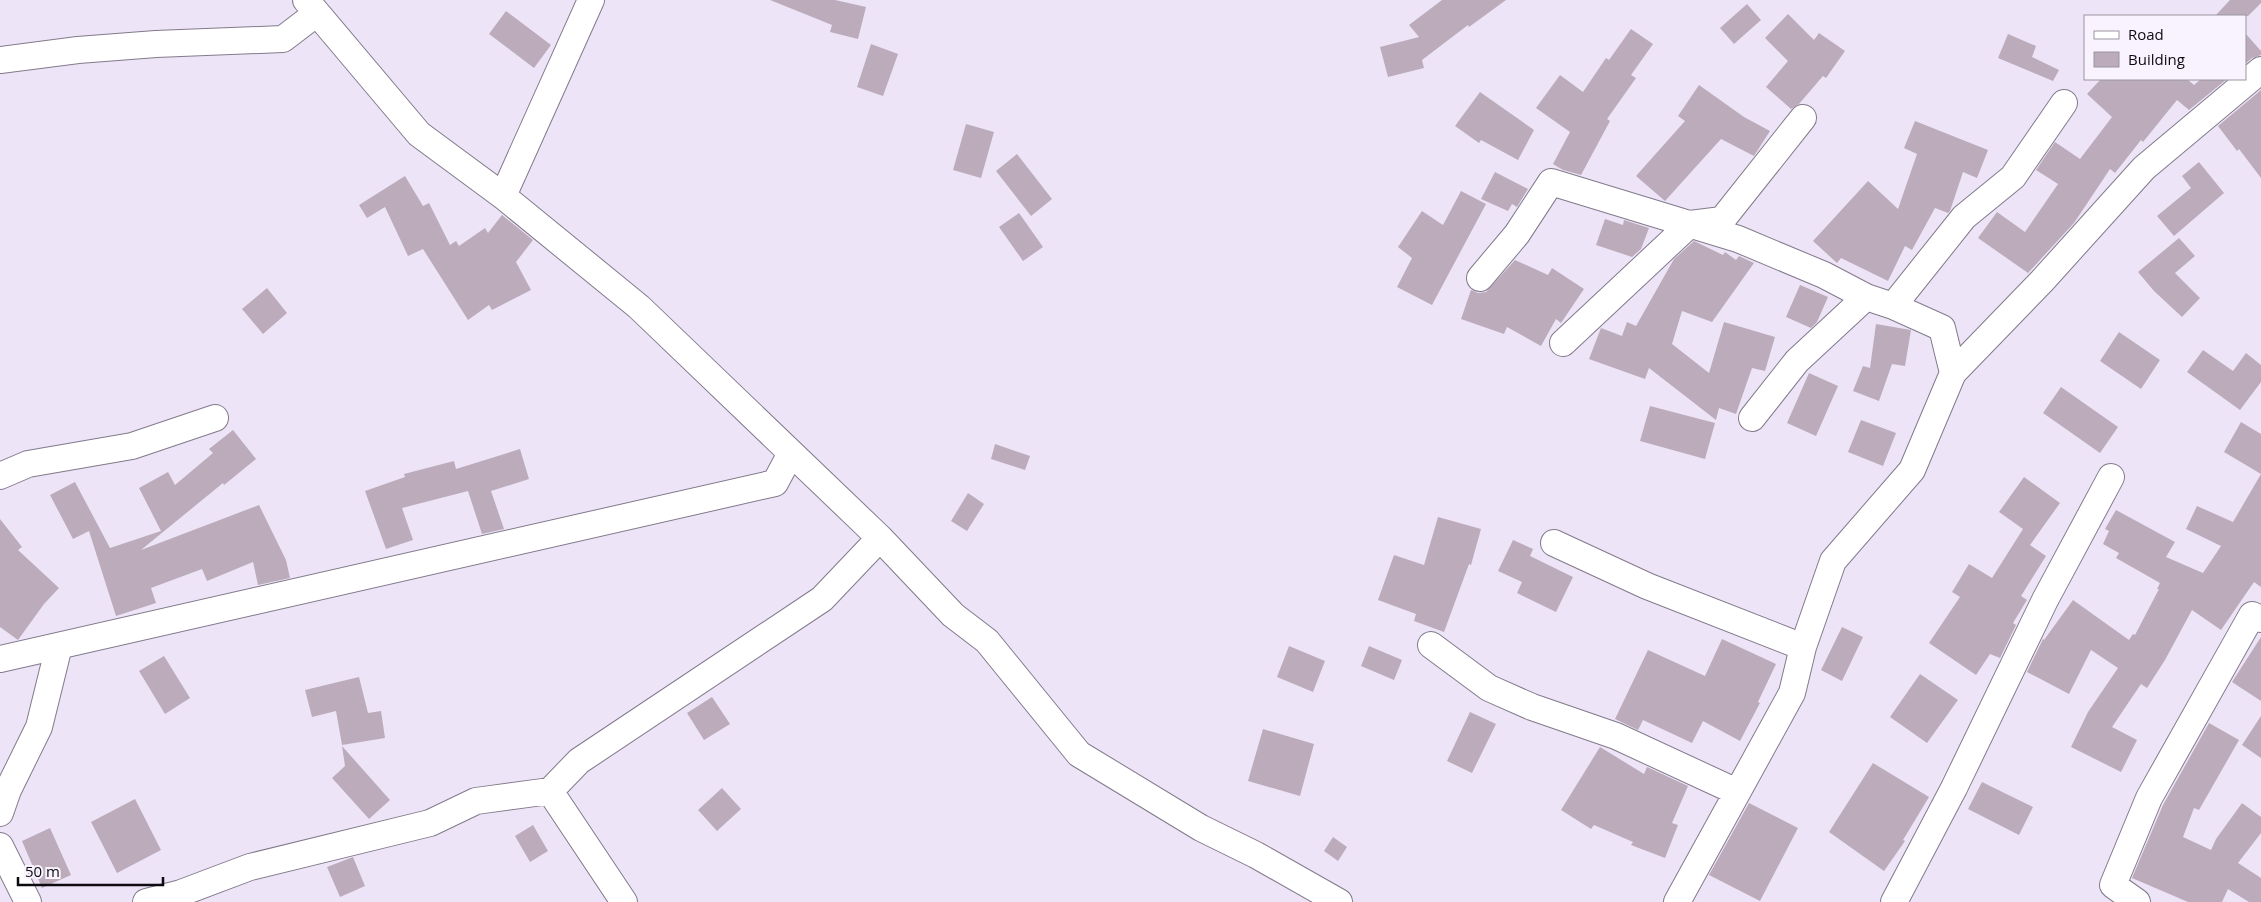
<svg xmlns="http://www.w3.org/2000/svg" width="2261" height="902" font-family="'Open Sans',sans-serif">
<rect width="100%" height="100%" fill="#ede4f7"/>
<path fill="#bcacbb" d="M770 0H835L866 7 858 39 830 32 832 25Z
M1442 0H1506L1469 27 1468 25 1422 60 1424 68 1388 77 1380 47 1419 37 1409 25Z
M2230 0H2261V3L2248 16H2215Z
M1747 4 1761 20 1734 44 1720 28Z
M506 11 551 45 534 68 489 34Z
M1788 14 1814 40 1819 33 1845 51 1826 78 1823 76 1799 104 1791 109 1766 87 1788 61 1765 38Z
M1631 29 1653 44 1631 75 1636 78 1607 119 1610 121 1581 175 1563 170 1553 164 1570 132 1536 108 1560 75 1583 92 1606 58 1609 60Z
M2245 33 2261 51V55L2252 58 2245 64Z
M2008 34 2036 46 2032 57 2059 70 2053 81 1998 58Z
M871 44 898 54 883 96 857 87Z
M2101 79H2187L2194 85 2201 79H2227L2189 110 2177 100 2143 142 2141 140 2115 173 2110 169 2074 223 2028 273 1978 238 1997 212 2025 232 2058 184 2036 170 2055 142 2080 159 2112 117 2087 94Z
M1699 85 1744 117 1770 131 1754 156 1721 139 1665 201 1636 176 1685 121 1678 116Z
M2261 90V178L2239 149 2237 151 2218 126Z
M1480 92 1534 130 1518 160 1481 140 1479 143 1455 126Z
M1915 121 1988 150 1977 178 1963 172 1950 211 1948 213 1935 208 1912 250 1905 246 1888 281 1841 258 1837 263 1813 241 1868 181 1898 209 1917 154 1904 148Z
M966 124 994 132 981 178 953 170Z
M1017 154 1052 199 1031 216 996 171Z
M2199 162 2224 193 2174 236 2157 216 2191 188 2182 176Z
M1495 172 1528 189 1517 207 1512 204 1508 211 1481 199Z
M405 176 423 206 429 203 450 245 456 241 459 246 485 228 488 233 502 215 533 240 516 262 531 290 492 310 489 305 468 320 423 249 408 256 385 207 367 218 359 205Z
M1461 191 1486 204 1432 305 1397 287 1412 258 1398 247 1422 211 1443 225Z
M1019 213 1043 247 1023 261 999 227Z
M1605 219 1623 225 1624 220 1649 228 1641 249 1632 257 1596 245Z
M2179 238 2195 256 2175 273 2200 298 2182 317 2154 291 2138 272Z
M1694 241 1723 255 1725 252 1736 260 1739 256 1754 263 1712 322 1682 311 1672 344 1709 373 1724 322 1775 337 1765 371 1752 368 1736 414 1719 408 1716 420 1649 368 1645 379 1589 359 1601 328 1622 336 1627 322 1636 326 1674 259Z
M1515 260 1548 275 1552 268 1584 289 1561 323 1556 319 1541 346 1507 327 1504 334 1461 319 1471 290 1478 293 1486 292Z
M1800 285 1828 297 1817 322 1811 328 1786 317Z
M267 288 287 313 263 334 242 309Z
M1876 324 1911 330 1905 366 1892 364 1879 401 1853 391 1863 366 1870 368Z
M2119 332 2160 360 2141 389 2100 361Z
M2203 350 2233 371 2246 353 2261 365V382L2240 410 2187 372Z
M1809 373 1838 386 1816 436 1787 423Z
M2061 387 2118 427 2100 453 2043 413Z
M1650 406 1715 423 1705 459 1640 441Z
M1861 420 1896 433 1883 466 1848 452Z
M2241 422 2261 434V474L2224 452Z
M233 430 256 459 224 485 223 483 141 550 259 505 286 560 290 578 258 585 253 562 207 581 202 569 151 588 156 603 116 616 89 531 73 539 50 495 75 482 110 548 161 531 139 488 168 472 175 485 213 453 209 449Z
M995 444 1030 456 1025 470 991 459Z
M520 449 529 479 491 491 504 529 482 534 468 491 402 508 413 540 386 549 365 491 405 477 404 474 454 461 456 469Z
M2261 474V587L2254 582 2221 630 2192 610 2165 660 2147 688 2141 684 2112 727 2137 740 2121 772 2071 747 2088 712 2118 668 2091 650 2069 694 2027 672 2043 639 2044 640 2073 600 2129 640 2133 634 2135 635 2159 589H2157L2160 583 2116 558 2119 553 2103 544 2109 531 2105 529 2116 510 2175 542 2166 557 2203 573 2221 546 2186 529 2197 506 2233 522Z
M2024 477 2060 503 2030 545 2046 556 2021 596 2027 600 2013 623 2016 625 2000 658 1990 654 1976 675 1929 643 1960 597 1952 592 1969 564 1992 578 2023 529 1999 512Z
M968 493 984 504 967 531 951 521Z
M1438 517 1481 529 1471 565 1469 564 1444 632 1414 621 1416 614 1378 600 1394 555 1424 565Z
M0 519 22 547 18 550 59 588 44 604 18 640 0 627Z
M1513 540 1533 549 1530 556 1573 577 1556 612 1517 593 1522 582 1498 571Z
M1842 627 1863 637 1842 681 1821 670Z
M2261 637V701L2232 682Z
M1722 639 1776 664 1758 702 1760 703 1740 741 1703 721 1692 743 1643 720 1638 730 1615 719 1648 650 1705 676Z
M1289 646 1325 661 1313 692 1277 677Z
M1369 646 1402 660 1394 680 1361 666Z
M164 656 190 698 165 714 139 671Z
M1920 674 1958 700 1927 743 1890 717Z
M359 677 368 713 381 711 385 738 342 745 336 711 312 717 305 690Z
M712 697 730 724 704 740 687 713Z
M1470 712 1496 724 1472 773 1447 761Z
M2261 716V758L2242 745Z
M2209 723 2239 740 2199 810 2194 808 2183 837 2211 850 2216 839 2242 803 2261 817V833L2238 863 2261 878V902H2249L2228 889 2222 902H2188L2132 878 2163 805Z
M1263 729 1314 744 1300 796 1248 781Z
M342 746 390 800 369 819 332 778 345 766Z
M1600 747 1644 774 1647 767 1688 786 1672 823 1678 825 1665 858 1631 845 1633 842 1594 825 1591 829 1561 810Z
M1873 763 1929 797 1903 840 1905 841 1884 871 1829 832Z
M1982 782 2033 807 2019 835 1968 809Z
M722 788 741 809 717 831 698 810Z
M135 799 161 850 117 873 91 822Z
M1749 803 1798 828 1760 901 1709 875Z
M533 825 548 851 530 862 515 836Z
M50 828 71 875 42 888 22 841Z
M1333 837 1347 847 1338 861 1324 851Z
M353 857 365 886 340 897 327 867Z"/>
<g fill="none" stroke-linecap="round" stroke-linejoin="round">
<g stroke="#827a8b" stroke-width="28">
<path id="minor" d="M306 0 419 134 503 196 639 307 880 538 953 615 987 641 1079 754 1201 828 1256 855 1339 902
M0 60 78 50 156 44 283 39 317 13
M503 196 591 0
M1480 278 1517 234 1551 182 1738 239 1824 275 1866 297 1893 306 1942 328 1953 373 1912 470 1833 561 1803 647 1792 693 1677 902
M1893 306 1964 217 2013 177 2064 103
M1563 343 1690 224 1722 220 1803 118
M1953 373 2042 281 2144 168 2261 70
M1752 418 1797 361 1866 297
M0 476 28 464 132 446 215 418
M1554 543 1647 586 1803 647
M1431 645 1489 688 1532 707 1616 736 1737 792
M0 659 775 483 791 453
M550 791 624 902
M0 813 8 790 39 727 59 646
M0 846 28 902
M146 902 181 893 250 867 430 823 476 801 550 791 579 761 822 599 880 538
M1894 902 1954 788 2045 600 2111 477
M2137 902 2113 885 2149 798 2252 615 2261 619"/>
</g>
<use href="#minor" stroke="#fff" stroke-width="26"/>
</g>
<rect x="2084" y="15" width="162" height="65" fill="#f8f3fe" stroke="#9a969f"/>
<rect x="2094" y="31" width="25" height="8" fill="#ffffff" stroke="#9a969f"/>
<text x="2128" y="40" font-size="15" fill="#0d0a10">Road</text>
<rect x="2094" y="52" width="25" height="15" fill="#bcacbb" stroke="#9a969f"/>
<text x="2128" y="65" font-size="15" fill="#0d0a10">Building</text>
<path d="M18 877v8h145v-8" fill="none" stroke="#0d0a10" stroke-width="2.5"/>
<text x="25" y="877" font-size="15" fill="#0d0a10" stroke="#f8f3fe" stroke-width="4" paint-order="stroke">50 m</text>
</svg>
